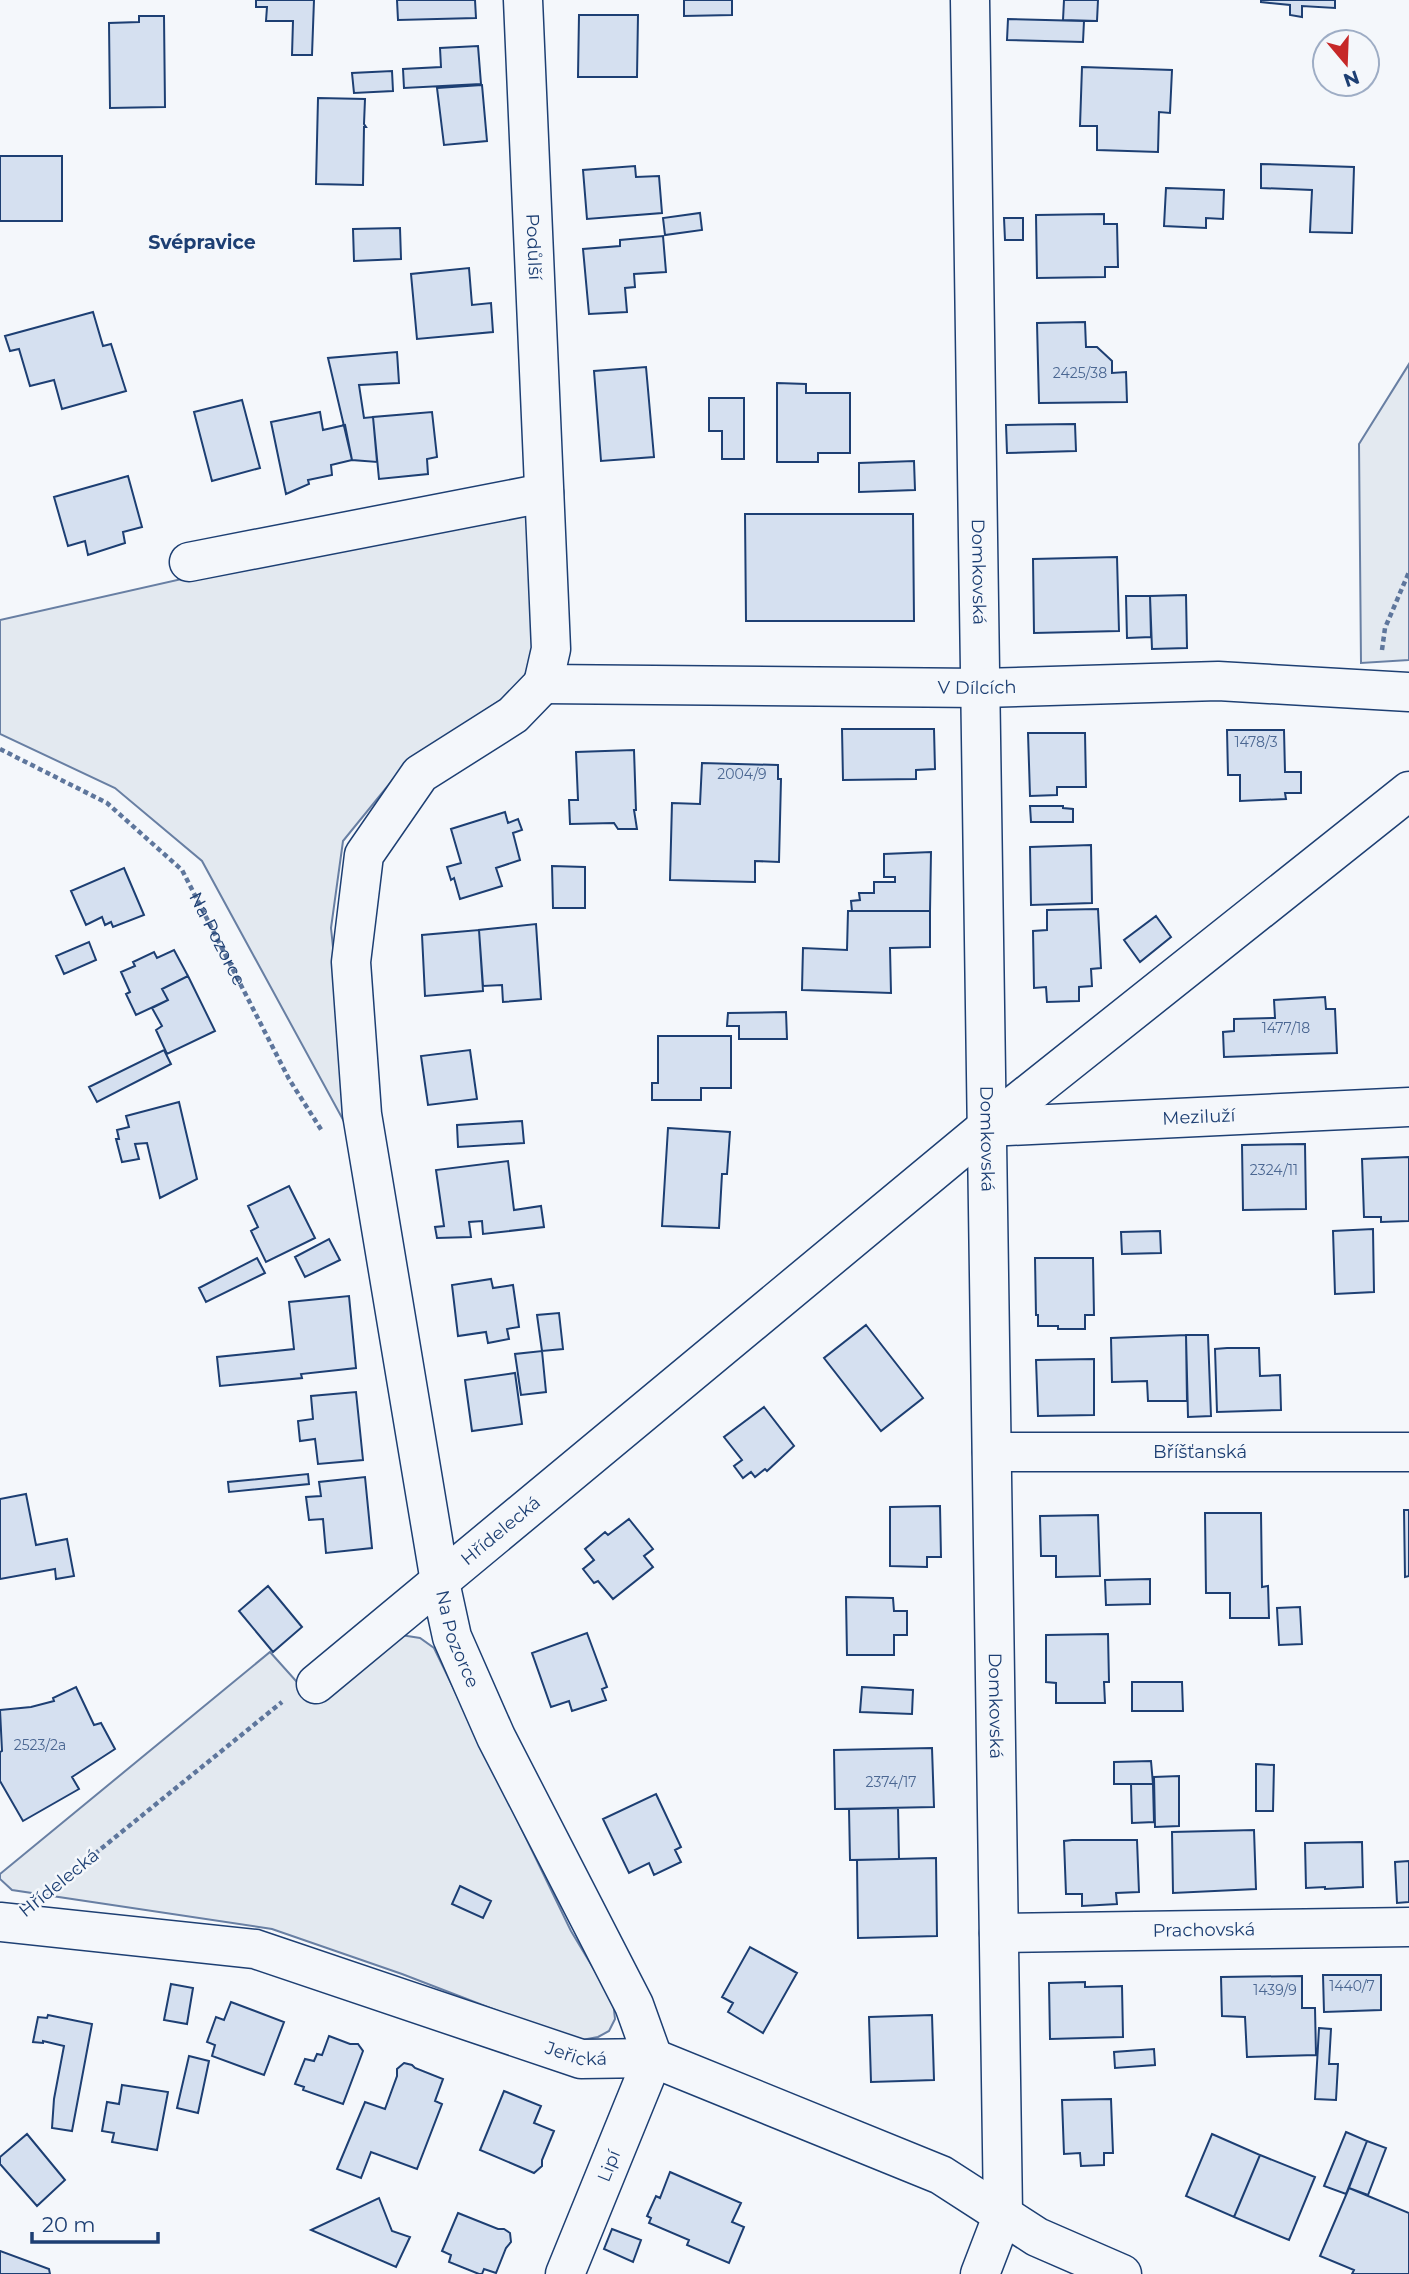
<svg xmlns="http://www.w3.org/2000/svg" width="1409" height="2274" font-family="Montserrat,sans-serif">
<rect width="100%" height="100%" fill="#f4f7fb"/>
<path fill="#e3e9f0" stroke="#687fa3" stroke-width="2" d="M1409 364V660L1361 663 1359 444Z
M528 510 538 648 519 688 408 761 343 841 331 928 353 1138 202 861 115 788 0 734V620L403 529Z
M401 1635 420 1638 434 1648 571 1931 613 2001 615 2019 609 2031 598 2037 582 2040 550 2031 402 1974 272 1929 12 1890 0 1879V1874L270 1652 313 1700Z"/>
<path fill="#d5e0f0" stroke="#1d3f73" stroke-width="2" d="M256 0H314L312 55H292L293 21H266L267 7H256Z
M397 0H475L476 18 398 20Z
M684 0H732V15L684 16Z
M1064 0H1098L1097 21 1063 20Z
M1261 0H1335V8L1302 6V17L1290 15V5L1261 2Z
M579 15H638L637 77H578Z
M139 16H164L165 107 110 108 109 23 139 22Z
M1008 19 1084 21 1083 42 1007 40Z
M478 46 481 84 404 88 403 69 441 67 440 48Z
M1082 67 1172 70 1170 113 1159 112 1158 152 1097 150V126H1080Z
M392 71 393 91 354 93 352 73Z
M482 85 487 141 444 145 437 88Z
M318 98 365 99 364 124 366 127H364L363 185 316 184Z
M0 156H62V221H0Z
M1261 164 1354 167 1352 233 1310 232 1312 190 1261 188Z
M635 166 636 177 659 176 662 213 587 219 583 170Z
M1166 188 1224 190 1223 219 1206 218V228L1164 226Z
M700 213 702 230 665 235 663 218Z
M1104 214V224H1117L1118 267H1105V277L1037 278 1036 215Z
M1004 218H1023V240H1005Z
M400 228 401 259 354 261 353 229Z
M663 236 666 272 634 274 635 287 625 288 627 312 589 314 583 249 620 246V240Z
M469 268 472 305 491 303 493 332 417 339 411 274Z
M93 312 103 346 111 344 126 391 62 409 54 380 30 386 19 349 10 351 5 336Z
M1085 322 1086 347H1097L1112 361V373L1126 372 1127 402 1039 403 1037 323Z
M397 352 399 383 359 385 364 418 373 417 377 462 352 460 328 358Z
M646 367 654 457 601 461 594 371Z
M777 383 806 384V393H850V453H818V462H777Z
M709 398H744V459H722V431H709Z
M242 400 260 468 212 481 194 412Z
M320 412 323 430 345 425 352 460 331 465 332 475 308 480 309 484 286 494 271 422Z
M432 412 437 457 427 459 428 474 379 479 373 417Z
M1075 424 1076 451 1007 453 1006 425Z
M914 461 915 490 859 492V463Z
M128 476 142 527 123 532 125 543 88 555 85 541 68 546 54 497Z
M745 514H913L914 621H746Z
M1117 557 1119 631 1034 633 1033 559Z
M1186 595 1187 648 1152 649 1150 596Z
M1126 596H1150L1151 637 1127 638Z
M842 729H934L935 769 916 770V779L843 780Z
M1227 730H1284L1285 772H1301V793H1285L1286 799 1240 801V775H1228Z
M1028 733H1085L1086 787H1057V795L1030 796Z
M634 750 636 810H634L637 829H618L614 823 570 824 569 800H578L576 752Z
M702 763 778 765V779H781L779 862 755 861V882L670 880 672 803 700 804Z
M1030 806H1063V808L1073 809V822H1031Z
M505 812 508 823 518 819 522 830 513 833 520 860 496 868 502 886 460 899 454 878 451 880 447 867 461 863 451 829Z
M1091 845 1092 903 1031 905 1030 847Z
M931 852 930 911H852L851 901 860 900 859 893H874V882H895V877H884V854Z
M552 866 585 867V908H553Z
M124 868 144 915 113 927 111 922 105 925 102 917 86 925 71 891Z
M1098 909 1101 968 1091 969 1092 986 1079 987V1001L1047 1002 1046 987 1034 988 1033 931 1047 930V910Z
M848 911H930V947L890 948 891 993 802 990 803 948 847 950Z
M1156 916 1171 937 1140 962 1124 940Z
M536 924 541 999 503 1002 502 985 483 986 479 930Z
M479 930 483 991 425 996 422 935Z
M89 942 96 960 64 974 56 956Z
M174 950 188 976 162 989 168 1000 136 1015 126 994 130 992 121 972 135 966 133 962 154 952 157 958Z
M188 976 215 1031 167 1054 156 1030 162 1026 152 1008 168 1000 162 989Z
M1325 997 1326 1009H1335L1337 1053 1224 1057 1223 1032 1234 1031V1019L1275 1018 1274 1000Z
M786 1012 787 1039H739V1026H727L728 1013Z
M658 1036H731V1088H701V1100H652V1083H658Z
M164 1050 171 1064 97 1102 89 1087Z
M470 1050 477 1099 428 1105 421 1056Z
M179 1102 197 1179 160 1198 147 1143 135 1144 139 1159 122 1162 116 1139H119L117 1130 129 1127 126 1116Z
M522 1121 524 1143 458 1147 457 1125Z
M668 1128 730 1132 727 1174H722L719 1228 662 1226Z
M1305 1144 1306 1209 1243 1210 1242 1145Z
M1409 1157V1221L1381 1222V1217H1364L1362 1159Z
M508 1161 514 1210 541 1206 544 1227 483 1234 482 1221 469 1222 471 1237 437 1238 435 1227 444 1226 436 1170Z
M289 1186 315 1238 266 1262 251 1231 258 1227 248 1206Z
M1373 1229 1374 1292 1335 1294 1333 1231Z
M1160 1231 1161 1253 1122 1254 1121 1232Z
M329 1239 340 1260 305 1277 295 1257Z
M257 1258 265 1273 206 1302 199 1288Z
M1035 1258H1093L1094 1315H1085V1329H1058V1326H1038V1315H1036Z
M491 1279 493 1288 513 1285 519 1327 507 1329 509 1339 488 1343 486 1332 458 1336 452 1285Z
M349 1296 356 1368 301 1374 302 1378 220 1386 217 1357 294 1349 289 1302Z
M559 1313 563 1349 542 1351 537 1315Z
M866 1325 923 1398 881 1431 824 1358Z
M1186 1335H1208L1211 1416 1188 1417Z
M1186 1335 1187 1401H1148L1147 1381 1112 1382 1111 1338Z
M1227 1348H1259L1260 1376 1280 1375 1281 1410 1217 1412 1215 1349Z
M542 1351 546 1392 521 1395 515 1354Z
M1094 1359V1415L1038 1416 1036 1360Z
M515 1373 522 1424 472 1431 465 1380Z
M356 1392 363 1460 318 1464 315 1439 300 1441 298 1421 313 1419 311 1396Z
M764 1407 794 1446 767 1471 765 1469 755 1477 751 1472 743 1478 734 1466 742 1460 724 1437Z
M308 1474 309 1484 229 1492 228 1482Z
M365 1477 372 1548 326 1553 323 1519 309 1520 306 1497 321 1496 319 1482Z
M26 1494 36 1545 67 1539 74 1576 56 1579 55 1569 0 1579V1499Z
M940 1506 941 1557H927V1567L890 1566V1507Z
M1404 1510H1409V1576L1405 1577Z
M1205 1513H1261L1262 1587 1268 1586 1269 1618H1230V1593H1206Z
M1098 1515 1100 1576 1056 1577V1556H1041L1040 1516Z
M629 1519 653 1549 644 1556 653 1567 613 1599 598 1581 594 1583 583 1569 594 1560 585 1549 605 1532 608 1535Z
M1150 1579V1604L1106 1605 1105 1580Z
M268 1586 302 1627 273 1652 239 1611Z
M846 1597 893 1598 894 1611H907V1635H894V1655H847Z
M1300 1607 1302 1644 1279 1645 1277 1608Z
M587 1633 607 1687 602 1689 606 1700 572 1711 569 1701 551 1707 532 1653Z
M1108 1634 1109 1682H1104L1105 1703H1056V1683L1046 1682V1635Z
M1132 1682H1182L1183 1711H1132Z
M76 1687 94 1725 101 1723 115 1749 72 1777 79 1789 23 1821 0 1781V1752L2 1751 0 1710 31 1707 54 1701 53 1698Z
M862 1687 913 1690 912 1714 860 1712Z
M932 1748 934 1807 835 1809 834 1750Z
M1151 1761 1153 1784H1114V1762Z
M1256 1764 1274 1765 1273 1811H1256Z
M1179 1776V1826L1155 1827 1154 1777Z
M1131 1784H1153L1154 1822 1132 1823Z
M656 1794 681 1847 675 1850 681 1862 654 1875 649 1863 629 1873 603 1819Z
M898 1808 899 1859 850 1860 849 1809Z
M1254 1830 1256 1889 1173 1893 1172 1832Z
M1072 1840H1137L1139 1892 1116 1893 1117 1904 1082 1906V1894H1066L1064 1841Z
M1362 1842 1363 1887 1325 1889V1887L1306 1888 1305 1843Z
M936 1858 937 1936 858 1938 857 1860Z
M1409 1861V1902L1397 1903 1395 1862Z
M460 1886 491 1901 483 1918 452 1904Z
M750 1947 797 1973 763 2033 728 2012 733 2003 722 1997Z
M1323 1975H1381V2010L1324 2012Z
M1302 1976V2008H1315L1316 2055 1247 2057 1245 2017 1222 2016 1221 1977Z
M1085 1982V1987L1122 1986 1123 2037 1050 2039 1049 1983Z
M171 1984 193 1988 187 2024 164 2020Z
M231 2002 284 2022 264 2075 212 2056 215 2045 207 2042 216 2017 224 2020Z
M48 2015 92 2024 72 2131 52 2128 54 2099 64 2046 43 2041V2043L33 2042 38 2017 47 2018Z
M932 2015 934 2080 871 2082 869 2017Z
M1319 2028 1331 2029 1329 2064H1338L1336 2100 1315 2099Z
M329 2036 350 2044H358L363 2051 343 2104 303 2090 304 2087 295 2084 305 2059 314 2061 317 2054 322 2055Z
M1154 2049 1155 2065 1115 2068 1114 2052Z
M189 2056 209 2061 198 2113 177 2108Z
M404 2063 412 2065 415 2068 443 2079 435 2101 442 2104 417 2169 371 2152 361 2178 337 2169 365 2102 385 2109 397 2076V2069Z
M122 2085 168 2092 157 2150 112 2142 114 2133 102 2131 107 2102 119 2104Z
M504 2091 541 2106 534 2123 554 2131 542 2160V2166L534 2173 480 2150Z
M1111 2099 1113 2153H1104V2165L1081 2166 1080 2153 1064 2154 1062 2100Z
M1346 2132 1367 2141 1346 2194 1324 2186Z
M27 2134 65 2180 37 2206 0 2164V2157Z
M1212 2134 1260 2155 1234 2217 1186 2196Z
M1367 2141 1386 2148 1368 2195 1349 2188Z
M1260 2155 1315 2177 1289 2240 1234 2217Z
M670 2172 741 2203 732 2222 744 2227 729 2263 687 2245 689 2240 649 2223 651 2218 647 2216 656 2196 660 2198Z
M1349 2188 1409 2213V2274H1352L1354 2270 1320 2256Z
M379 2198 392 2231 410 2237 396 2267 311 2230Z
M458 2213 498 2229H504L510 2233 511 2242 506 2248 496 2273 484 2269 482 2274H479L449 2262 451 2255 442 2251Z
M612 2229 641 2240 633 2262 604 2249Z
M0 2251 49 2269 50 2274H0Z"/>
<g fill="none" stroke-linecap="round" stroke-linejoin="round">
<g stroke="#1d3f73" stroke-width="41">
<g id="street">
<path id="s2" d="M523 0 551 649 543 684"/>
<path id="s3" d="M970 0 1003 2214 980 2274"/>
<path d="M189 562 544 493"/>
<path id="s4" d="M543 684 513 715 420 774 364 855 351 962 362 1114 440 1582 452 1637 496 1737 634 2005 653 2058 565 2274"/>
<path id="s5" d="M543 684 981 688 1218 681 1409 692"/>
<path id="s6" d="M987 1127 1409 1107"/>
<path id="s7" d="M992 1452H1409"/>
<path id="s8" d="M316 1684 987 1127 1409 791"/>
<path id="s9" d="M0 1922 255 1949 581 2059 653 2058 941 2175 1037 2237 1122 2274"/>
<path id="s10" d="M999 1933 1409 1927"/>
</g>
</g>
<g stroke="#5e769c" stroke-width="4.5" stroke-dasharray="5 3.5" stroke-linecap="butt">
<path d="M1382 650 1385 628 1409 572"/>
<path id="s1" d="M0 749 107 803 182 870 289 1079 322 1131"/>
<path d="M55 1886 282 1702"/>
</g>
<use href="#street" stroke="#f4f7fb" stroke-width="38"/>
</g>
<g text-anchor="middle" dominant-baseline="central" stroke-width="5" stroke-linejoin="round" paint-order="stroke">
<g font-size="14" fill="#4b6792">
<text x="1080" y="373">2425/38</text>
<text x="1256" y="742">1478/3</text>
<text x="742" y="774">2004/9</text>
<text x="1286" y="1028">1477/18</text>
<text x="1274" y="1170">2324/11</text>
<text x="40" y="1745">2523/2a</text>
<text x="891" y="1782">2374/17</text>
<text x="1352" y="1986">1440/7</text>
<text x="1275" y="1990">1439/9</text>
</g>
<g font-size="18" fill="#1d3f73" stroke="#f4f7fb">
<text stroke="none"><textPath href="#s2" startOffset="247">Podůlší</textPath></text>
<text stroke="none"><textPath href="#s3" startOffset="572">Domkovská</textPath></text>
<text stroke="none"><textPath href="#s5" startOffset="434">V Dílcích</textPath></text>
<text stroke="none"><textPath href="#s1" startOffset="298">Na Pozorce</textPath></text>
<text stroke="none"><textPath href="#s6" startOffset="212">Meziluží</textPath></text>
<text stroke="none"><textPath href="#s3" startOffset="1139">Domkovská</textPath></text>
<text stroke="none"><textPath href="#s7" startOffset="208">Bříšťanská</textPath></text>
<text stroke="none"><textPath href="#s8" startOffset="240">Hřídelecká</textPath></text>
<text stroke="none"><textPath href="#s4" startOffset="1046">Na Pozorce</textPath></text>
<text stroke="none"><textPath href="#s3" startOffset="1706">Domkovská</textPath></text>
<text transform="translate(59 1883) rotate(-39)">Hřídelecká</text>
<text stroke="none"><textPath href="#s10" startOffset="205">Prachovská</textPath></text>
<text stroke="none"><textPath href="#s9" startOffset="595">Jeřická</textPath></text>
<text transform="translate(609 2166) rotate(-68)">Lipí</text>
</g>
<g font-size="19" font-weight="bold" fill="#1d3f73" stroke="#f4f7fb">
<text x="202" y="242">Svépravice</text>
</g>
</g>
<g transform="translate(1346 63) rotate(161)"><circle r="33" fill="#f4f7fb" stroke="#9eadc5" stroke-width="2"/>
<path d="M0-5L12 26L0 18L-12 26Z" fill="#c62828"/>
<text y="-10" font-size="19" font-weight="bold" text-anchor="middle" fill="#1d3f73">N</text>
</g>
<path d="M32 2232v10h126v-10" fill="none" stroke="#1d3f73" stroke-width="3.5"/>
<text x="42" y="2232" font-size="21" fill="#1d3f73" stroke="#f4f7fb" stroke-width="5" paint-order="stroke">20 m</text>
</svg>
